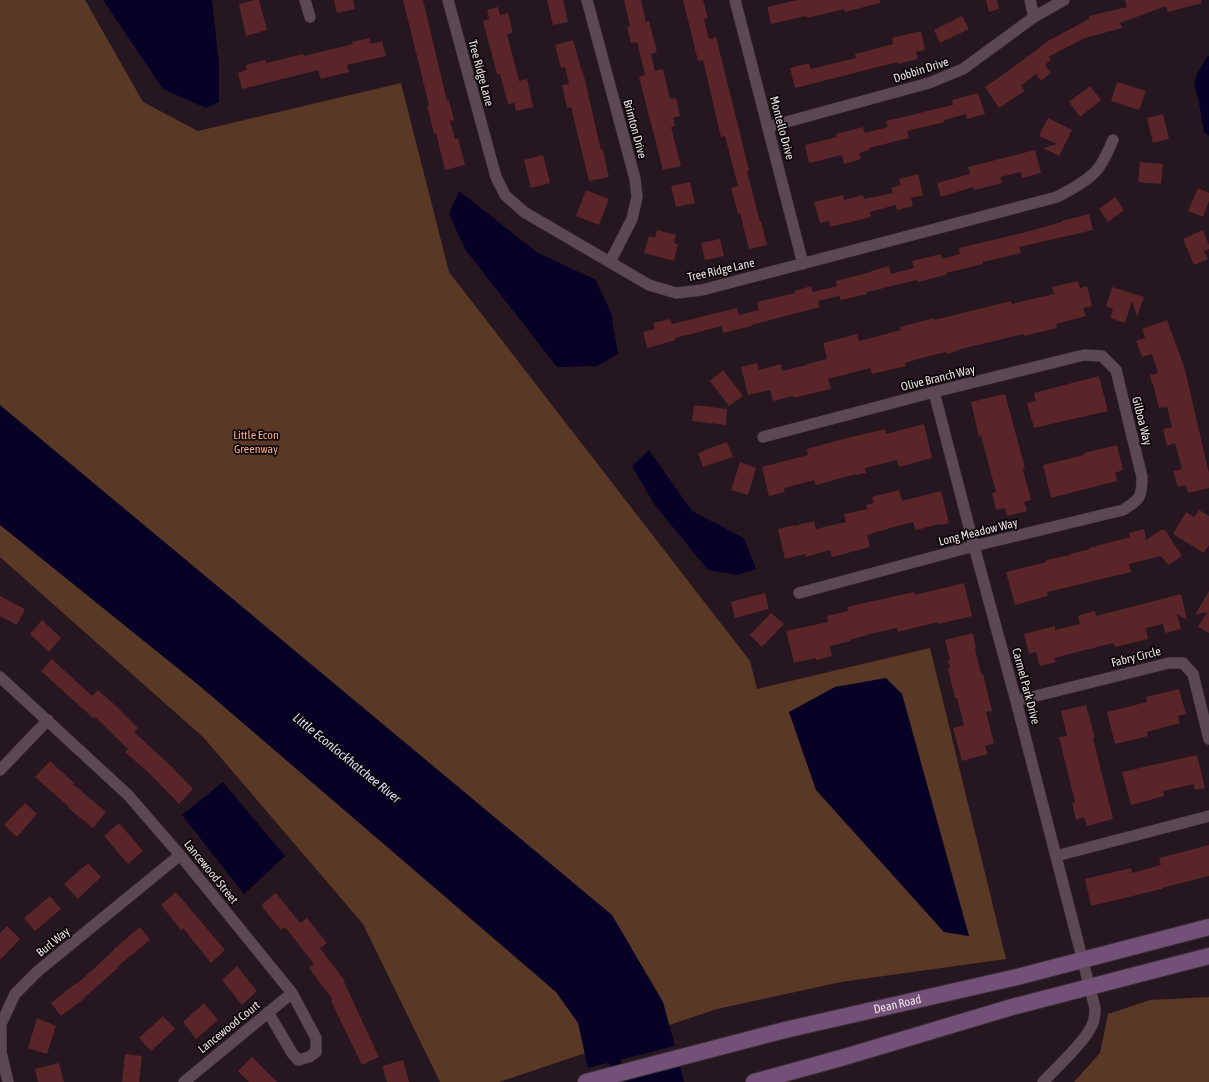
<svg xmlns="http://www.w3.org/2000/svg" width="1209" height="1082" font-family="'Asap Condensed',sans-serif">
<rect width="100%" height="100%" fill="#26161f"/>
<path fill="#593826" d="M0 0H85L143 102 198 131 401 83 449 272 750 661 757 689 930 648 1006 959 841 982 717 1009 499 1082H440L363 924 204 738 0 557Z
M1209 997V1082H1074L1100 1053 1108 1014 1150 1000Z"/>
<path fill="#070126" d="M103 0H212L219 64V102L206 108 163 89Z
M1209 56V136L1204 132 1198 97 1194 84 1197 74 1207 57Z
M459 191 538 253 596 280 611 313 618 354 597 366 557 367 465 249 449 214Z
M0 405 612 915 663 1002 675 1046 588 1068 578 1023 556 992 201 687 0 525Z
M649 450 692 511 744 538 756 569 737 575 708 570 654 504 632 466Z
M886 678 902 694 969 936 944 932 816 790 789 712 835 687Z
M223 782 285 856 244 894 182 815Z
M678 1058 684 1082H589Z"/>
<g fill="none" stroke-linecap="round" stroke-linejoin="round">
<path stroke="#070126" stroke-width="12" d="M610 1046 621 1082"/>
</g>
<path fill="#592529" d="M255 0H259L267 30 246 36 239 4Z
M334 0H353L355 9 337 13Z
M403 0H423L447 101 449 100 454 120 450 121 455 139 458 138 465 165 445 170 436 133 434 134 427 105H429Z
M547 0H563L568 22 553 25Z
M624 0H641L646 22 649 21 657 52 651 54 655 71 663 69 670 99 676 98 680 116 673 118 675 126 671 127 681 166 663 170 639 77 645 75 637 42 631 43 627 27 630 26Z
M683 0H703L708 18 704 19 709 39 716 37 749 170 747 171 760 222 761 221 767 245 749 249 740 213 738 214 731 188 738 186 725 136 721 137 703 60 698 61Z
M797 0H880V3L845 12 844 9 807 18V16L771 24 767 7Z
M986 0H997L999 9 989 12Z
M1125 0H1201L1202 3 1168 12 1166 6 1120 23 1122 28 1085 38 1048 57 1051 60 1045 65 1051 73 1041 81 1036 74 1021 86 1025 91 999 108 985 87 1019 63 1048 41 1089 19V16L1127 7Z
M498 7 500 15 508 13 513 33 507 34 519 81 527 79 533 107 516 111 514 103 508 104 500 74H497L483 21 489 19 487 10Z
M962 16 969 29 940 43 934 30Z
M921 31 925 50 916 52 918 59 898 64V62L795 88 790 68 809 63 811 69 856 58 855 54 893 44 892 38Z
M369 38 371 44 382 41 386 56 347 65 349 72 321 79 318 70 242 89 238 73 247 70 246 65 265 60 266 63 303 54 304 56 353 44 352 42Z
M573 40 582 72H583L601 150H603L609 177 589 181 571 107 567 108 562 85 569 84 565 67 561 68 555 45Z
M1117 82 1146 91 1139 110 1111 101Z
M1090 86 1101 100 1080 117 1069 102Z
M978 93 985 114 967 119 966 114 944 120 945 122 907 131 909 138 869 148V150L859 153 861 159 844 164 842 155 809 163 805 145 837 137 836 134 863 127 865 133 888 127 886 121 953 105 952 100Z
M1163 114 1169 139 1153 143 1147 118Z
M1048 118 1072 130 1059 156 1043 148 1057 144 1039 136Z
M1035 150 1041 173 1022 178 1021 172 1000 177 1002 183 974 190 973 187 941 197 937 183 970 174 968 167Z
M543 155 550 183 531 188 524 160Z
M1140 162 1163 164 1161 184 1138 182Z
M918 174 923 195 911 198 913 206 897 210 896 205 870 212 871 217 830 227 829 221 820 223 814 202 843 195 844 200 863 195 864 199 893 193 891 188 901 185 899 179Z
M690 182 695 203 676 207 671 186Z
M1198 188 1209 193V201L1203 217 1188 211Z
M586 190 609 199 599 225 576 216Z
M1115 197 1124 210 1108 222 1099 209Z
M1089 214 1093 230 1019 247 1021 253 983 262V264L946 273V275L917 282V280L867 292V294L841 300 839 296 818 301 820 307 751 325 752 326 723 333 722 326 675 338 676 340 647 348 643 332 655 329 653 323 670 319 672 324 737 308 739 315 759 310 757 302 795 293V291L811 286 813 292 837 286 836 281 871 272V271L889 266 891 274 914 268 912 261 941 254 942 259 960 254 959 248 1026 232 1062 222V221Z
M657 230 676 235 674 243 678 244 674 261 644 253 649 236 655 238Z
M1203 230 1209 245V249L1204 251 1208 259 1194 265 1183 239Z
M720 239 724 256 705 260 701 243Z
M1078 281 1080 288 1087 286 1092 306 1083 308 1086 316 1056 324 1057 328 1024 336 1023 334 957 350V351L947 354 946 352 918 359 905 363 906 366 872 374 870 368 828 379 831 389 793 398V396L773 401 770 390 748 395 741 367 757 363 759 370 781 364 782 371 807 365V364L827 359 823 343 857 334 859 341 901 330 900 327 934 318V320L1011 301 1012 304 1054 294 1052 287Z
M1112 287 1144 297 1137 317 1132 301 1125 323 1110 318 1113 309 1106 306Z
M1167 320 1184 366 1209 473V488L1188 493 1186 485 1178 487 1173 471 1182 469 1175 443 1167 446 1163 429 1172 427 1167 407 1159 408 1153 384H1152L1150 375 1158 373 1152 354 1142 357 1136 341 1145 338 1142 329Z
M723 370 743 396 729 406 710 381Z
M1099 376 1108 411 1034 428 1027 403 1036 401 1034 393Z
M1005 394 1025 468 1023 469 1031 500 1024 502 1027 511 1007 516 1005 508 996 510 992 493 996 492 981 436 979 437 971 402Z
M694 405 727 409 726 425 692 421Z
M924 424 932 458 899 467 897 460 865 468 866 473 856 475V474L816 485 814 480 784 488 785 492 769 496 762 467 808 455 807 449 847 438 885 429 886 434Z
M727 442 733 457 703 467 698 453Z
M1117 445 1123 470 1115 473 1117 481 1051 498 1043 465 1084 455V453Z
M740 462 756 468 748 495 731 490Z
M899 490 902 501 941 491 949 523 941 525 940 524 916 530 913 522 883 530 867 535 870 547 832 557 830 550 806 557 805 554 785 559 778 529 794 525V526L814 521 816 529 846 522 844 514 867 509 866 505 874 503 872 497Z
M1199 510 1209 516V545L1204 553 1173 534 1186 512 1194 517Z
M1144 529 1146 540 1161 530H1165L1182 556 1168 565 1161 556 1129 564 1131 572 1047 592 1048 596 1015 605 1006 572 1046 562V560L1070 555V554L1090 549 1089 548 1130 537 1129 533Z
M964 583 972 616 938 624V622L898 632 897 628 870 634 850 640V641L830 646 832 656 816 660 815 658 794 663 786 631 828 622 827 616 848 611 847 607 914 592 915 595Z
M1209 591V633L1198 627 1207 612 1195 615Z
M765 593 769 609 735 618 731 602Z
M1181 594 1187 620 1177 614 1181 629 1165 633 1163 624 1146 628 1148 639 1115 647 1113 643 1054 658 1056 662 1040 666 1036 652 1029 654 1024 634 1055 626V630L1080 624 1078 616 1095 611 1096 616Z
M0 596 25 609 17 625 0 616Z
M771 613 784 624 762 647 750 635Z
M42 620 61 638 49 652 30 634Z
M973 633 976 649H975L981 674H983L992 711 986 712 994 743 985 746 988 754 962 761 953 728 964 725 957 698H955L948 669 950 668 948 661 950 660 945 640Z
M52 659 92 696 98 690 115 705 138 728 134 732 171 766 193 789 179 804 149 773 125 752 128 749 95 717 93 718 41 671Z
M1179 689 1186 714 1178 716 1180 723 1147 732 1148 736 1115 744 1107 712 1147 702 1146 697Z
M1086 705 1095 738H1093L1113 819 1087 826 1084 817 1076 820 1072 803 1075 802 1059 737 1067 736 1061 711Z
M1197 755 1205 788 1195 790 1194 784 1163 791 1164 796 1131 805 1122 772Z
M50 761 74 783 73 784 106 812 93 828 68 808 69 807 35 777Z
M25 803 37 814 17 837 4 825Z
M119 823 143 851 128 864 104 836Z
M1209 845V876L1162 888V889L1091 906 1085 879 1131 868 1132 873 1161 865 1159 858Z
M88 863 101 877 78 899 64 884Z
M176 892 225 950 211 963 183 928 181 930 161 905Z
M276 893 300 923 307 918 327 943 320 948 345 981 344 982 379 1057 362 1065 331 1001 333 1000 309 968 314 964 285 927 281 930 261 905Z
M50 896 61 909 35 931 24 918Z
M7 926 20 939 0 960V933Z
M140 927 150 940 117 967 118 968 85 997V998L61 1016 51 1003 76 983 77 984 114 950V949Z
M237 966 257 991 242 1005 222 980Z
M204 1003 218 1020 196 1039 183 1022Z
M163 1016 175 1029 151 1051 139 1038Z
M37 1018 56 1026 47 1054 28 1048Z
M125 1054 142 1056 139 1082H122Z
M252 1057 277 1082H249L238 1071Z
M403 1060 409 1082H387L382 1066Z
M59 1063 64 1082H38L35 1069Z"/>
<g fill="none" stroke-linecap="round" stroke-linejoin="round">
<g stroke="#3b3036" stroke-width="12">
<path id="street" d="M305 0 310 17
M448 0 491 159 496 177 505 195 524 212 649 285 676 293 702 290 1057 197C1070 190 1086 182 1096 171 1104 162 1108 151 1113 140
M587 0 635 179 637 197 632 219 610 262
M735 0 803 264
M1030 0 1034 17
M768 127 929 83 963 69 1034 17 1064 0
M934 392 974 546 1016 701 1095 1008C1095 1013 1095 1018 1093 1023 1086 1041 1057 1067 1043 1082
M763 437 934 392 1084 355 1102 356 1116 370 1142 477C1142 498 1140 499 1123 510L974 546 799 593
M0 677 128 795 180 855 292 993 316 1038V1052L309 1057 298 1060 292 1053 268 1012
M1016 701 1169 663H1183L1193 674 1209 739
M0 770 48 720
M1056 856 1209 816
M8 1082 1 1052V1024L15 994 38 971 180 855
M184 1082 292 993"/>
</g>
<g stroke="#3b3036" stroke-width="18">
<g id="secondary">
<path id="s1" d="M586 1082 785 1030 1017 977 1209 927"/>
<path d="M754 1082 841 1058 1012 1007 1209 956"/>
</g>
</g>
<use href="#street" stroke="#5b4852" stroke-width="11"/>
<use href="#secondary" stroke="#735077" stroke-width="16"/>
</g>
<g text-anchor="middle" dominant-baseline="central" stroke-width="3.5" stroke-linejoin="round" paint-order="stroke">
<g font-size="12" fill="#efe3e9" stroke="#0b0508">
<text transform="translate(921 70) rotate(-18)">Dobbin Drive</text>
<text transform="translate(481 73) rotate(75)">Tree Ridge Lane</text>
<text transform="translate(782 128) rotate(75)">Montello Drive</text>
<text transform="translate(635 129) rotate(75)">Brimton Drive</text>
<text transform="translate(721 270) rotate(-13)">Tree Ridge Lane</text>
<text transform="translate(938 378) rotate(-14)">Olive Branch Way</text>
<text transform="translate(1142 421) rotate(76)">Gilboa Way</text>
<text transform="translate(978 532) rotate(-14)">Long Meadow Way</text>
<text transform="translate(1136 657) rotate(-14)">Fabry Circle</text>
<text transform="translate(1026 686) rotate(75)">Carmel Park Drive</text>
<text transform="translate(211 872) rotate(51)">Lancewood Street</text>
<text transform="translate(53 942) rotate(-39)">Burl Way</text>
<text stroke="none"><textPath href="#s1" startOffset="321">Dean Road</textPath></text>
<text transform="translate(229 1027) rotate(-39)">Lancewood Court</text>
</g>
<g font-size="12" fill="#fcae85" stroke="#0b0508">
<text x="256" y="435">Little Econ<tspan x="256" dy="14">Greenway</tspan></text>
</g>
<g font-size="13" font-style="italic" fill="#dddfff" stroke="#0b0508">
<text transform="translate(347 758) rotate(39)">Little Econlockhatchee River</text>
</g>
</g>
</svg>
